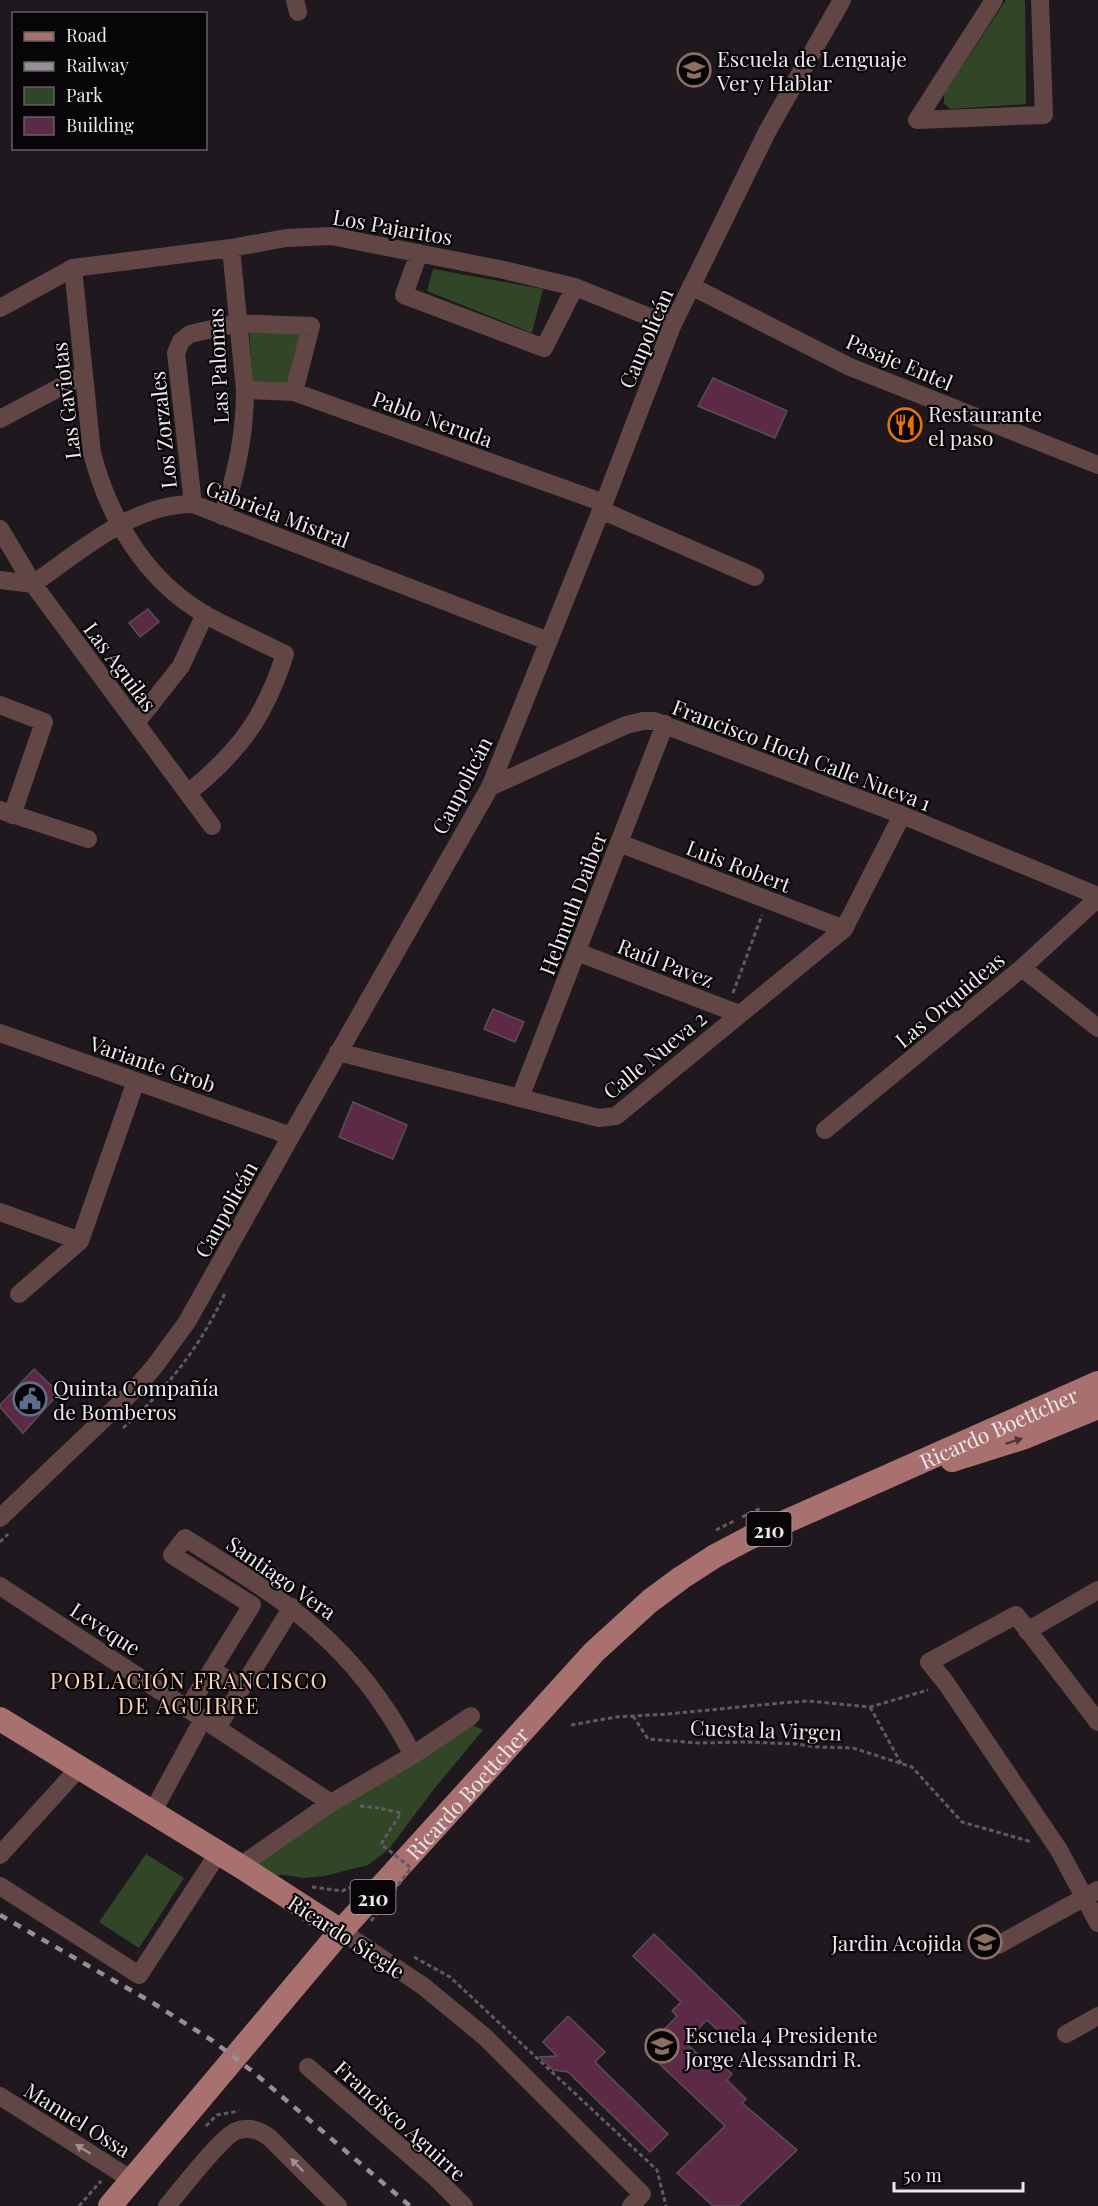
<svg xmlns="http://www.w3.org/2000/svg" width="1098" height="2206" font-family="'Playfair Display',serif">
<rect width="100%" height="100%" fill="#1f191f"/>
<path fill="#314626" d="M1006 0H1025L1026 104 950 109 944 103V94Z
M433 269 543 289 532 333 427 291Z
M249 327 305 329 290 387 253 384Z
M471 1724 483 1730 434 1789 389 1849 368 1865 324 1876 305 1878 284 1875 269 1876 253 1865 347 1799Z
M146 1854 184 1878 139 1948 99 1922Z"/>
<path fill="#5c2947" stroke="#594f54" stroke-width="1.5" d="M713 378 787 411 775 438 698 406Z
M148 609 159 622 140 637 129 623Z
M493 1009 524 1022 515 1042 484 1029Z
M353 1102 407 1125 393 1159 339 1137Z
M34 1369 59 1393 23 1433 0 1407V1405Z
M654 1934 746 2023 729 2041 707 2020 685 2042 706 2062 712 2055 732 2074 727 2080 746 2099 742 2103 797 2150 738 2206H713L677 2173 725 2126 645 2050 677 2016 672 2011 681 2002 633 1956Z
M568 2016 605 2052 595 2062 668 2134 650 2152 568 2072 553 2070 540 2057 557 2056 543 2042Z"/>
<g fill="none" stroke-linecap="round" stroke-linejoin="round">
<path stroke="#615b61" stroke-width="3" stroke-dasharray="4.5 3" stroke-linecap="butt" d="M733 993 762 915
M123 1428C166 1390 201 1346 225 1293
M742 1517 761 1508
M716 1530 734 1521
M0 1542 8 1534
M870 1707 902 1765
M633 1716 648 1739 699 1743 746 1742 797 1744 817 1747 853 1748 912 1767 962 1822 1032 1842
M571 1725 616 1717 668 1714 781 1703 808 1701 870 1707 928 1690
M360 1806 379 1808
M312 1887 342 1891 352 1887
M414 1957 450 1977 657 2170 666 2206
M206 2126 217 2115 239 2111
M79 2206 101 2181"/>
<path stroke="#614645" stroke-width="18" d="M295 0 298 12
M994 0 917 120 1044 115 1040 0
M419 253 404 295 544 348 575 287
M73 268 92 453C109 518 145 580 206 615 231 629 259 641 285 654 265 717 239 752 188 793
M691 286 850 367 1098 465
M0 308 73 268 231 248 286 238 331 236 504 270 575 287 672 326
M245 390 294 392 604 503
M0 419 83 375
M193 504 176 353 181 341 190 334 238 323 311 326 294 392
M601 510 755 577
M222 516C237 474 245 434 245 390L231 248
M0 529 33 584 212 826
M0 580 33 584C81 551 132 504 193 504L548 641
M0 705 44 722 12 815
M136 723 181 666 205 614
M490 787 626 725 643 721H654L902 815 1098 896
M0 810 88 839
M619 843 844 929
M577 952 739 1014
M1022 968 1098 1028
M0 1033 291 1136
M338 1052 599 1118 616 1116 844 929 902 815
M520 1098 665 724
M825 1130 1022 968 1098 898
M0 1212 80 1241
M19 1294 80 1241 136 1081
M0 1518 134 1390 154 1367 187 1322 291 1136 490 787 604 503 672 326 767 132 842 0
M0 1586 331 1803
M1027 1631 1098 1590
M212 1670 242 1688
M188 1708 252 1605 172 1555 185 1538C288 1602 354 1643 413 1755
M1098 1722 1016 1615 929 1662 946 1683 1059 1850 1098 1923
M217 1728 292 1607
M152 1813 203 1719
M0 1855 79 1768
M240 1866 331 1803 413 1755 471 1716
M0 1886 139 1975 219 1852
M341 1931 423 1986 485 2037 642 2194 631 2206
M998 1945 1098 1890
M1066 2034 1098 2016
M308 2067 436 2178 464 2206
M0 2096 132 2180
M167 2206C180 2191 221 2137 236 2131 249 2126 260 2130 270 2138L338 2206"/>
<g stroke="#a8706e" stroke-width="24">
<path d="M952 1460 1025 1437 1098 1407"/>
<path d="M0 1719 240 1866 341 1931"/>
<path id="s1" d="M110 2206 341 1931 594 1652 650 1601 681 1578 715 1556 749 1538 1098 1383"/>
</g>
<path stroke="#959095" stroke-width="4.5" stroke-dasharray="8 8" stroke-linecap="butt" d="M0 1915 153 2003 213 2041 252 2071 410 2206"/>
<path stroke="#615b61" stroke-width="3" stroke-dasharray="4.5 3" stroke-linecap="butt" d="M371 1921 411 1868 381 1844 401 1813 379 1808"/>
</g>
<defs><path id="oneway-solid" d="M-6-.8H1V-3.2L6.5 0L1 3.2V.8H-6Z" transform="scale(1.5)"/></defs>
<use fill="#4f3535" href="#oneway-solid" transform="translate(1014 1441) rotate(-18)"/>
<g fill="#a08f91">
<use href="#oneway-solid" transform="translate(83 2149) rotate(-148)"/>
<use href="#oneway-solid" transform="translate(297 2165) rotate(-135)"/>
</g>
<defs>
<g id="school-ring" transform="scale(1.725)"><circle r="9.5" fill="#070507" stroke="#8d6e63" stroke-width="1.5"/><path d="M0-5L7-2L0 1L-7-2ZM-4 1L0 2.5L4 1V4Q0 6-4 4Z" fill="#8d6e63"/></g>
<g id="restaurant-ring" transform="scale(1.725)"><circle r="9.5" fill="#070507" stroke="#e8710a" stroke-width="1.5"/><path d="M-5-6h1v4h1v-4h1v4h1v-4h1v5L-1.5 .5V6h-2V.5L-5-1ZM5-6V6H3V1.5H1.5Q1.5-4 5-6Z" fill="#e8710a"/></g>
<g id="civic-ring" transform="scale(1.725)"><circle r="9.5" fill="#070507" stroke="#5c6f8a" stroke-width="1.5"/><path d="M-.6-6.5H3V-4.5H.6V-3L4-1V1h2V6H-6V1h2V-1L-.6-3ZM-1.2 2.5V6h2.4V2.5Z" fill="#5c6f8a"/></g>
</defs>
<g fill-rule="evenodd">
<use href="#school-ring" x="694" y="70"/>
<use href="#restaurant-ring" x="905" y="425"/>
<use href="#civic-ring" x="30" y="1399"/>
<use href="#school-ring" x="985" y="1942"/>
<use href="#school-ring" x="662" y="2046"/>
</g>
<g text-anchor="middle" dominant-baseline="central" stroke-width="4.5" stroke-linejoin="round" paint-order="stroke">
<g fill="#070507" stroke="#a8a4a8" stroke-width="1.5">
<rect x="746.5" y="1512" width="45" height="34" rx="4.5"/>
<rect x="350.5" y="1880" width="45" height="34" rx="4.5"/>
</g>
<g font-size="20" font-weight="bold" fill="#ede8ed">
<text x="769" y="1529">210</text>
<text x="373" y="1897">210</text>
</g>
<g font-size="21" fill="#ede8ed" stroke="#070507" text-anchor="start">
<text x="717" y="58">Escuela de Lenguaje<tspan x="717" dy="24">Ver y Hablar</tspan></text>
<text x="928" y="413">Restaurante<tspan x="928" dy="24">el paso</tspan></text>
<text x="53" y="1387">Quinta Compañía<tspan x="53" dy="24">de Bomberos</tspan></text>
<text x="962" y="1942" text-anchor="end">Jardin Acojida</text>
<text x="685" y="2034">Escuela 4 Presidente<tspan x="685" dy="24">Jorge Alessandri R.</tspan></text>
</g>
<g font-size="21" fill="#ede8ed" stroke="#070507">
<text transform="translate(393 226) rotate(10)">Los Pajaritos</text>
<text transform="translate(645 338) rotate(-67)">Caupolicán</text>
<text transform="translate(900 361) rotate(23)">Pasaje Entel</text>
<text transform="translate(217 366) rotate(-93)">Las Palomas</text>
<text transform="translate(65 401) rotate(-97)">Las Gaviotas</text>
<text transform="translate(433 418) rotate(20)">Pablo Neruda</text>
<text transform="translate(162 430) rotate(-96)">Los Zorzales</text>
<text transform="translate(278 513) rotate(21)">Gabriela Mistral</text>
<text transform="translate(121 666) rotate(53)">Las Aguilas</text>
<text transform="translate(802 754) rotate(21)">Francisco Hoch Calle Nueva 1</text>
<text transform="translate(461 785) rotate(-63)">Caupolicán</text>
<text transform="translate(739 865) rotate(21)">Luis Robert</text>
<text transform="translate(572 903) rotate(-69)">Helmuth Daiber</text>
<text transform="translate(666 962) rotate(21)">Raúl Pavez</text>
<text transform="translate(949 999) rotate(-40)">Las Orquideas</text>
<text transform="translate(654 1054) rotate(-39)">Calle Nueva 2</text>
<text transform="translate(153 1063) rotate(19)">Variante Grob</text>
<text transform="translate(225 1209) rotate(-61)">Caupolicán</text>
<text stroke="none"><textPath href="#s1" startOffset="1202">Ricardo Boettcher</textPath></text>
<text transform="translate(282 1577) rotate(35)">Santiago Vera</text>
<text transform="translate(106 1628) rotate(33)">Leveque</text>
<text transform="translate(766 1729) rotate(2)">Cuesta la Virgen</text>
<text stroke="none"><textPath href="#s1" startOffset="546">Ricardo Boettcher</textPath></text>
<text transform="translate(347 1936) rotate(33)">Ricardo Siegle</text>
<text transform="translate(78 2119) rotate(32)">Manuel Ossa</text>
<text transform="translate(401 2120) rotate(42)">Francisco Aguirre</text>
</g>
<g font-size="22" letter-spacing="1.5" fill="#fad2b5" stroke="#070507">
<text x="189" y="1680">POBLACIÓN FRANCISCO<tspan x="189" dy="25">DE AGUIRRE</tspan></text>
</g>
</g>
<rect x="12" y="12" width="195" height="138" fill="#070507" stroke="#636063" stroke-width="1.5"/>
<rect x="24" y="32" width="30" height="9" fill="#a8706e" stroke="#636063" stroke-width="1.5"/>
<text x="66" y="42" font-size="18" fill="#ede8ed">Road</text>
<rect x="24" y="62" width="30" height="9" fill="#959095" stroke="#636063" stroke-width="1.5"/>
<text x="66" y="72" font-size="18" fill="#ede8ed">Railway</text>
<rect x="24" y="87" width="30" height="18" fill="#314626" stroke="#636063" stroke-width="1.5"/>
<text x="66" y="102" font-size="18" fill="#ede8ed">Park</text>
<rect x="24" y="117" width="30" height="18" fill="#5c2947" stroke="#636063" stroke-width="1.5"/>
<text x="66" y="132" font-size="18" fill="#ede8ed">Building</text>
<path d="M894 2182v9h129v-9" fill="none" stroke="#ede8ed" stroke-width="3"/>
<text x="903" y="2182" font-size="18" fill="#ede8ed" stroke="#070507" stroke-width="4.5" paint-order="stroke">50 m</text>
</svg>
